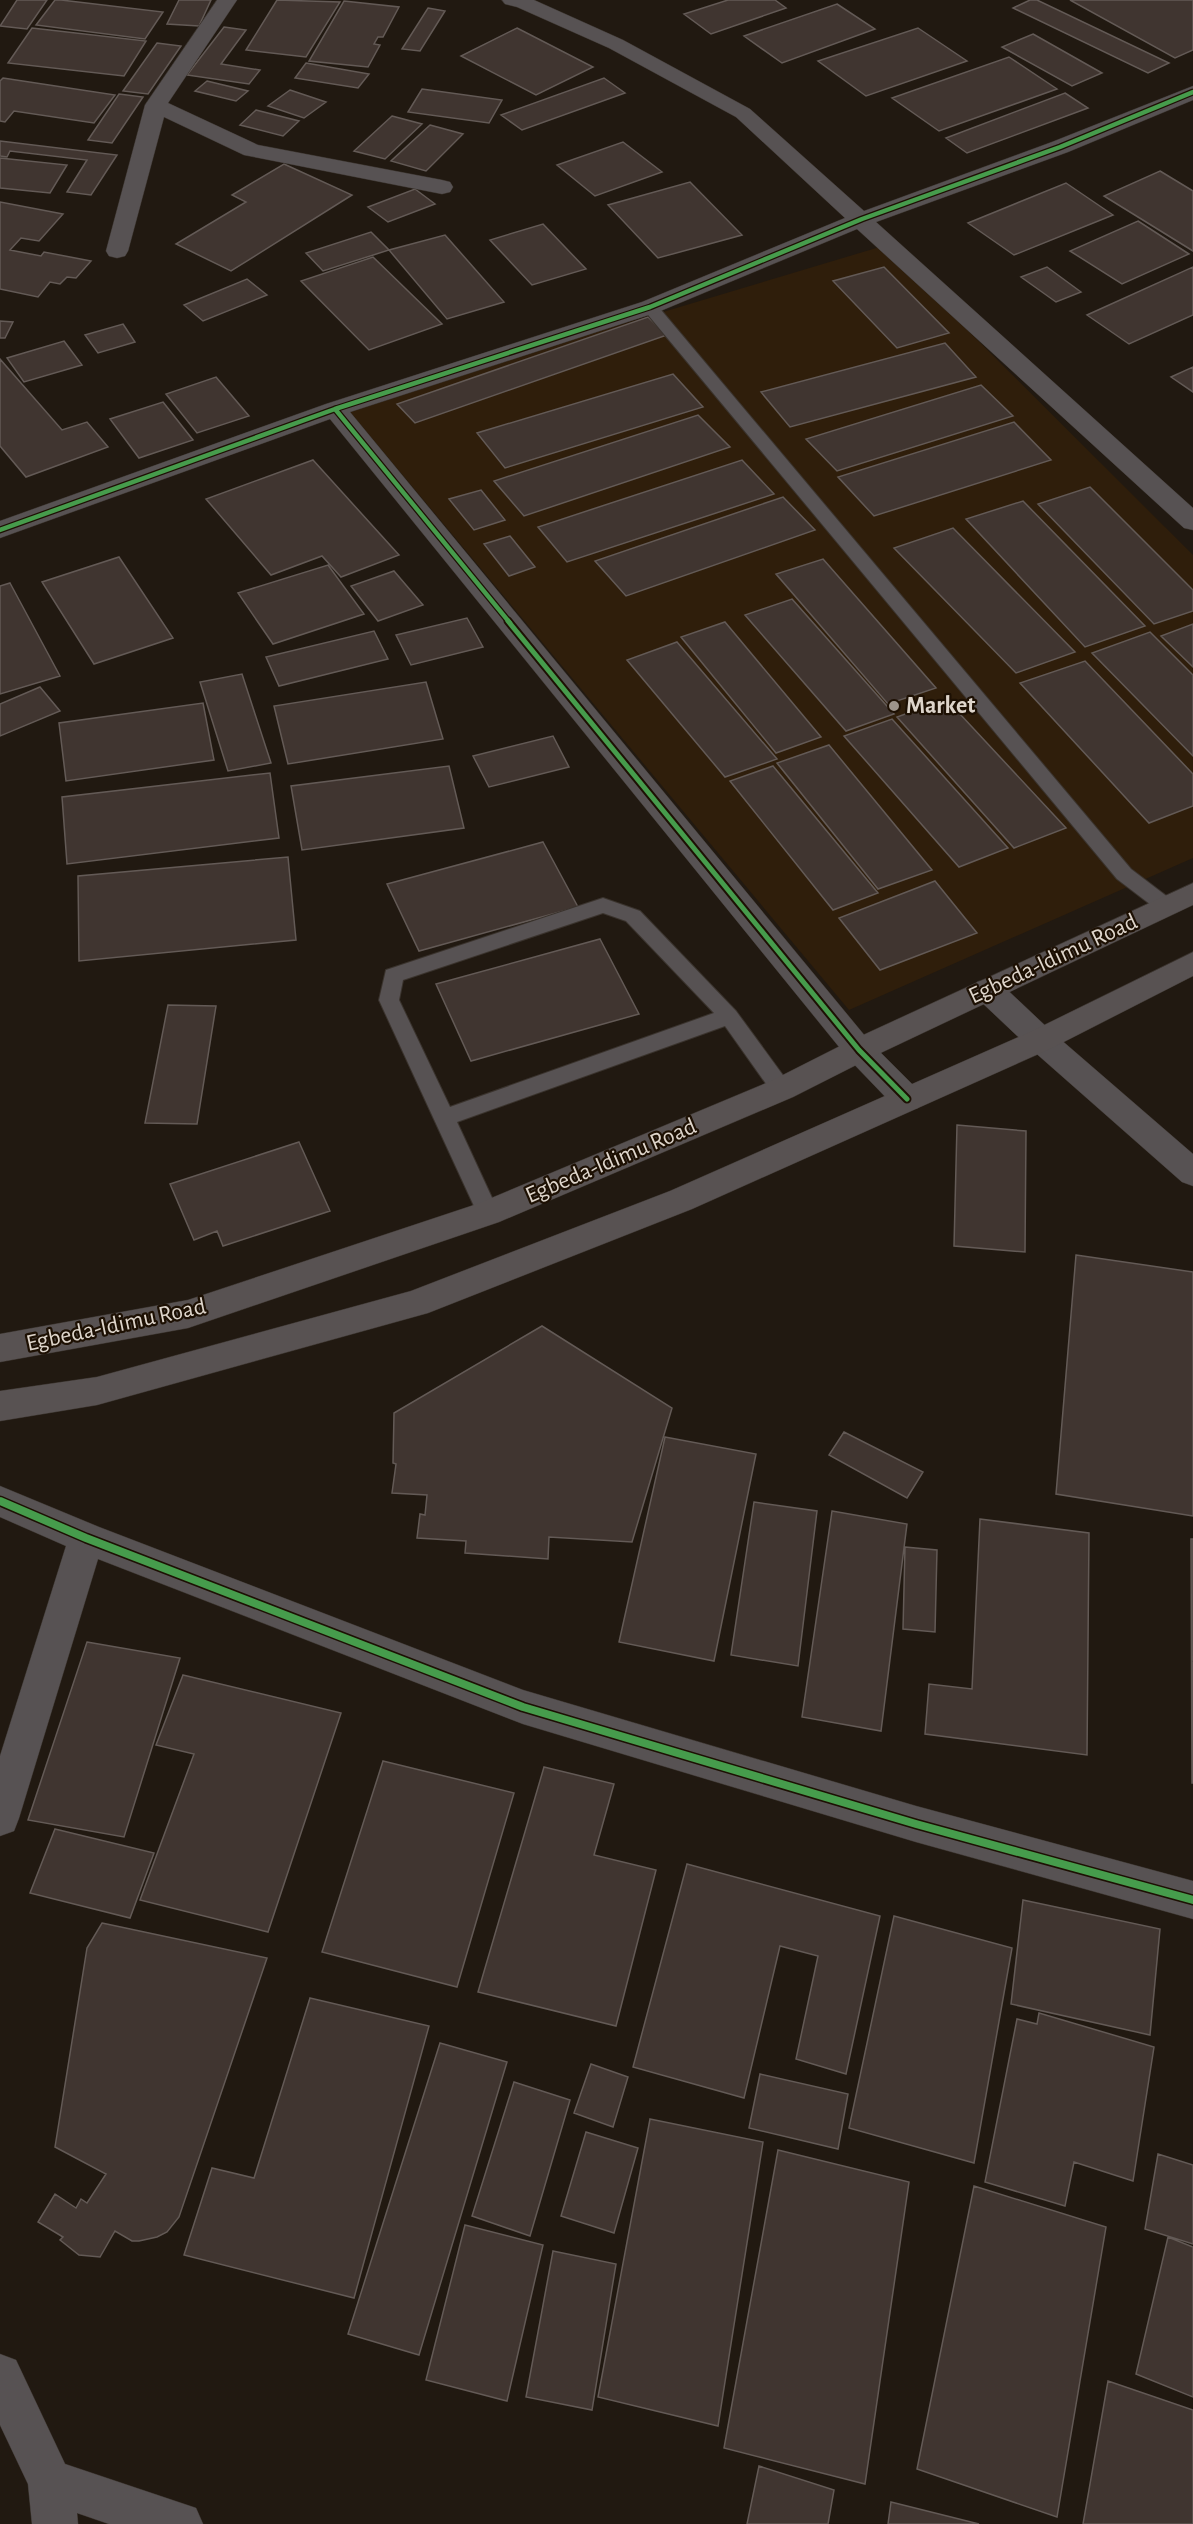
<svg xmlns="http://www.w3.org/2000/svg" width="1193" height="2524" font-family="'Alegreya Sans',sans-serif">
<rect width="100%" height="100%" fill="#211911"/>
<path fill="#2f1e0b" d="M883 246 1193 555V858L849 1010 346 407Z"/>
<path fill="#403530" stroke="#635a56" stroke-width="1.5" d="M17 0H47L27 29 0 26Z
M55 0H61L163 12 145 39 36 25Z
M179 0H211L199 26 167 24Z
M277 0 340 2 306 57 246 50Z
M728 0H775L786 8 711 34 684 14Z
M1030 0H1037L1169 63 1148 73 1013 8Z
M1070 0H1193V50L1175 58Z
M344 1 399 7 383 37H378L374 44 380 45 368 67 309 61Z
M837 4 875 29 782 63 744 36Z
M428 8 445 11 420 51 402 49Z
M224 27 246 30 221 64 260 70 249 84 187 75Z
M32 28 146 41 124 76 8 63Z
M517 28 593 67 536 95 461 56Z
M918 28 967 61 866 96 818 61Z
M1033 34 1102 73 1072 86 1002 47Z
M157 43 181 46 148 94 123 91Z
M1009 57 1057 89 939 131 892 98Z
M306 63 369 74 358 88 295 78Z
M3 78 115 95 94 123 14 111 5 122 0 121V81Z
M604 78 625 93 522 130 501 115Z
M207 81 248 91 236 101 195 91Z
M422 89 502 100 489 123 408 112Z
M290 90 326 102 304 118 268 106Z
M1065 93 1088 108 967 153 946 138Z
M119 94 143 97 112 143 88 140Z
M256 110 299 121 283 136 240 125Z
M392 116 422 124 385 159 354 151Z
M430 125 463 134 426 171 391 161Z
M0 141 117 155 91 195 67 192 87 160 10 151 7 157 0 156Z
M623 142 662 172 595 196 557 165Z
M0 158 67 165 50 193 0 188Z
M284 164 352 195 231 271 176 244 246 202 232 195Z
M1160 171 1193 191V251L1104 196Z
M690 182 742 235 658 258 608 205Z
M1066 183 1113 215 1014 255 968 223Z
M415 189 435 204 388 222 368 207Z
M0 202 63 214 39 241 21 238 10 250 41 256 44 252 91 261 76 278 67 277 60 284 50 282 38 297 0 289Z
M1138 221 1189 254 1122 284 1070 251Z
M543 224 586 269 532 285 490 240Z
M371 232 389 250 323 271 306 253Z
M445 235 504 302 447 319 389 250Z
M373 257 442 324 369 350 301 281Z
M884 267 949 333 897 348 833 281Z
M1047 267 1081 292 1056 302 1021 277Z
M1193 267V315L1129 344 1087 315Z
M247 279 267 295 203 321 184 305Z
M648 317 667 335 415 423 397 404Z
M0 321 13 322 5 338H0Z
M123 324 135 342 98 353 85 335Z
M64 341 82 365 24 382 7 358Z
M945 343 976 377 790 427 761 392Z
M0 359 62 430 87 422 108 447 26 477 0 446Z
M1193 367V392L1171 377Z
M673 374 703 407 505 468 477 433Z
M216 377 249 416 197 433 166 394Z
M981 385 1013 416 837 471 806 439Z
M163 402 193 440 139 458 110 419Z
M698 415 730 447 524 516 494 481Z
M1014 422 1051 460 874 516 838 477Z
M313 460 399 555 341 577 322 556 271 575 206 499Z
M742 460 774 494 567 562 538 527Z
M1090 487 1193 590V611L1154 624 1038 504Z
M481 490 505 520 474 530 449 499Z
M783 497 815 530 626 596 595 561Z
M1023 501 1145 626 1085 647 966 519Z
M953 528 1075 652 1016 673 894 548Z
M510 536 535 567 509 576 484 544Z
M119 557 173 638 94 664 42 582Z
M823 559 936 688 888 704 776 574Z
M328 565 364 614 273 644 238 593Z
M394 571 423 605 378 621 351 586Z
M10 583 60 676 0 694V586Z
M792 599 894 714 846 731 745 615Z
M467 618 483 647 411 665 396 635Z
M725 622 821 737 776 753 681 637Z
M1193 624V667L1161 636Z
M374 631 388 659 279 686 266 657Z
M1150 632 1193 675V756L1092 653Z
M677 642 777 759 725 777 627 660Z
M1085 661 1193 774V806L1149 823 1020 683Z
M242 674 271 763 228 771 200 682Z
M426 682 443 739 288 764 274 706Z
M40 687 60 711 0 736V704Z
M946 699 1066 828 1014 848 897 717Z
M203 703 214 760 66 781 59 723Z
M892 719 1008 848 959 867 844 736Z
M553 736 569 767 489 787 473 756Z
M829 745 932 870 878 889 777 763Z
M449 766 464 828 302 850 291 786Z
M773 766 878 893 833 910 730 781Z
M270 773 279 838 67 864 62 797Z
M543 842 578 907 419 951 387 884Z
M288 857 296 940 79 961 78 876Z
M935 881 977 933 880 970 839 918Z
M600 939 639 1014 471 1061 436 984Z
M168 1005 216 1006 197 1124 145 1123Z
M957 1125 1026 1131 1025 1252 954 1246Z
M299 1142 330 1211 223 1246 217 1231 194 1240 170 1184Z
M1076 1255 1193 1272V1516L1056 1494Z
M542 1326 672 1408 632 1542 549 1537 548 1559 465 1553 466 1541 417 1538 420 1514 425 1515 427 1495 392 1493 396 1464 393 1463 394 1413Z
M844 1432 923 1472 907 1498 829 1455Z
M665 1437 756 1454 714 1661 619 1642Z
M754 1502 817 1511 798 1666 731 1655Z
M832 1511 907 1524 881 1731 802 1717Z
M980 1519 1089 1533 1087 1755 925 1734 929 1684 972 1689Z
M1191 1539H1193V1783H1192Z
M905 1547 937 1550 935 1632 903 1629Z
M87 1642 180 1658 124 1837 28 1820Z
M183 1675 341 1713 268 1932 140 1900 194 1754 156 1745Z
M383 1761 514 1793 457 1987 322 1952Z
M544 1767 614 1784 594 1855 656 1870 616 2026 478 1992Z
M55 1829 154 1853 130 1918 30 1893Z
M687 1864 880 1916 846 2074 796 2059 818 1956 780 1946 744 2098 633 2067Z
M1023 1900 1160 1929 1150 2035 1011 2004Z
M894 1916 1012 1948 974 2163 849 2128Z
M102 1923 267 1958 179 2217 167 2232 157 2237 139 2241H132L115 2231 100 2257 79 2255 60 2240 63 2237 38 2222 55 2194 76 2208 81 2199 87 2203 106 2174 55 2147 87 1948Z
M310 1998 429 2026 354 2298 184 2255 212 2168 254 2178Z
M1039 2013 1154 2047 1133 2181 1074 2162 1065 2206 985 2182 1017 2019 1037 2024Z
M440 2043 507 2062 419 2355 348 2334Z
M591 2064 628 2077 613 2127 574 2113Z
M760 2074 848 2094 838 2149 749 2128Z
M514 2082 570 2100 530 2236 472 2216Z
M650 2119 763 2142 718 2426 598 2397Z
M586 2132 638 2148 614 2233 561 2216Z
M778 2150 909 2182 865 2484 724 2448Z
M1158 2154 1193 2165V2244L1145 2229Z
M974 2186 1106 2227 1057 2517 917 2469Z
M465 2225 543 2245 507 2401 426 2380Z
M1168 2237 1193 2247V2397L1136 2374Z
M553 2251 616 2264 592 2410 526 2397Z
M1108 2381 1193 2410V2524H1083Z
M759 2466 834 2490 828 2524H747Z
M891 2502 979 2524H888Z"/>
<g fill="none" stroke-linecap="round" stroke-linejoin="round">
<g stroke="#3a332d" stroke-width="2">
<path id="service" d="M650 302 656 304 1131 869 1173 901 1176 906 1173 911 1166 913 1159 911 1117 879 644 310 642 307 644 304Z
M603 898 640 911 736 1011 793 1089 790 1095 782 1097 774 1095 725 1026 457 1122 499 1213 496 1219 488 1222 480 1219 379 1000 386 970ZM603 913 626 921 714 1013 450 1107 399 1000 403 980Z"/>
</g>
<g stroke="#3a332d" stroke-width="1">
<path id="minor" d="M217 0H237L168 103 258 145 442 180 450 182 453 187 450 192 442 194 244 155 164 117 128 251 125 256 117 258 109 256 106 251 145 105Z
M502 0H534L623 40 750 109 864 211 1052 142 1193 86V100L1068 152 876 222 1193 508V530L1184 528 857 229 658 312 350 412 870 1042 918 1090 923 1099 918 1108 907 1111 896 1108 848 1058 330 419 0 538V521L326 404 642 302 845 218 736 117 609 48 517 7 505 4Z
M988 979 999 982 1052 1032 1193 1154V1186L1182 1182 1030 1048 977 998 973 990 977 982Z
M0 1486 99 1527 523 1690 916 1806 1193 1881V1919L916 1842 523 1724 98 1559 19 1818 14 1831 0 1836V1756L66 1546 0 1517Z
M0 2354 16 2360 65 2464 196 2508 203 2524H109L77 2513 78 2524H32L28 2484 0 2425Z"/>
</g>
<g stroke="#3a332d" stroke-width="1">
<path id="primary" d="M1193 883V905L870 1058 793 1097 499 1222 188 1328 0 1362V1334L188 1300 477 1204 771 1081 848 1042Z
M1193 952V976L1052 1048 692 1209 428 1313 97 1405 0 1421V1391L97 1377 411 1291 670 1191 1030 1032Z"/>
</g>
<use href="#service" fill="#575253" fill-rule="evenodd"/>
<use href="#minor" fill="#575253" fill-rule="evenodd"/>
<use href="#primary" fill="#585252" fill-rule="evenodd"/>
<g stroke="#1d1003" stroke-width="7">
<path id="cycleway-far2" d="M335 409 510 623
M0 530 335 409 650 307 862 219 1060 147 1193 92"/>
</g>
<g stroke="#1d1003" stroke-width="9">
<path id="cycleway-far1" d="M508 621 859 1050 907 1099"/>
</g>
<g stroke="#1d1003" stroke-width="11">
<path id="cycleway" d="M0 1501 86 1538 523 1707 916 1824 1193 1900"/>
</g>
<use href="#cycleway-far2" stroke="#469c4c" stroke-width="4.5"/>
<use href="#cycleway-far1" stroke="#469c4c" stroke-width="5"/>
<use href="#cycleway" stroke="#469c4c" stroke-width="8"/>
</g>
<circle fill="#9c938a" stroke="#1d1003" stroke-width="2" cx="894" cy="706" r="6"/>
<g text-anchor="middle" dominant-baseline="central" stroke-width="4.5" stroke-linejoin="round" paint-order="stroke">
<g font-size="24" font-weight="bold" fill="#ded5cb" stroke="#1d1003" text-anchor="start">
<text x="906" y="706">Market</text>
</g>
<g font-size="24" fill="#ded5cb" stroke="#1d1003">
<text transform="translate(1053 959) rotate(-25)">Egbeda-Idimu Road</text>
<text transform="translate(611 1161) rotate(-23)">Egbeda-Idimu Road</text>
<text transform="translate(116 1325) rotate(-12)">Egbeda-Idimu Road</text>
</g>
</g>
</svg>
